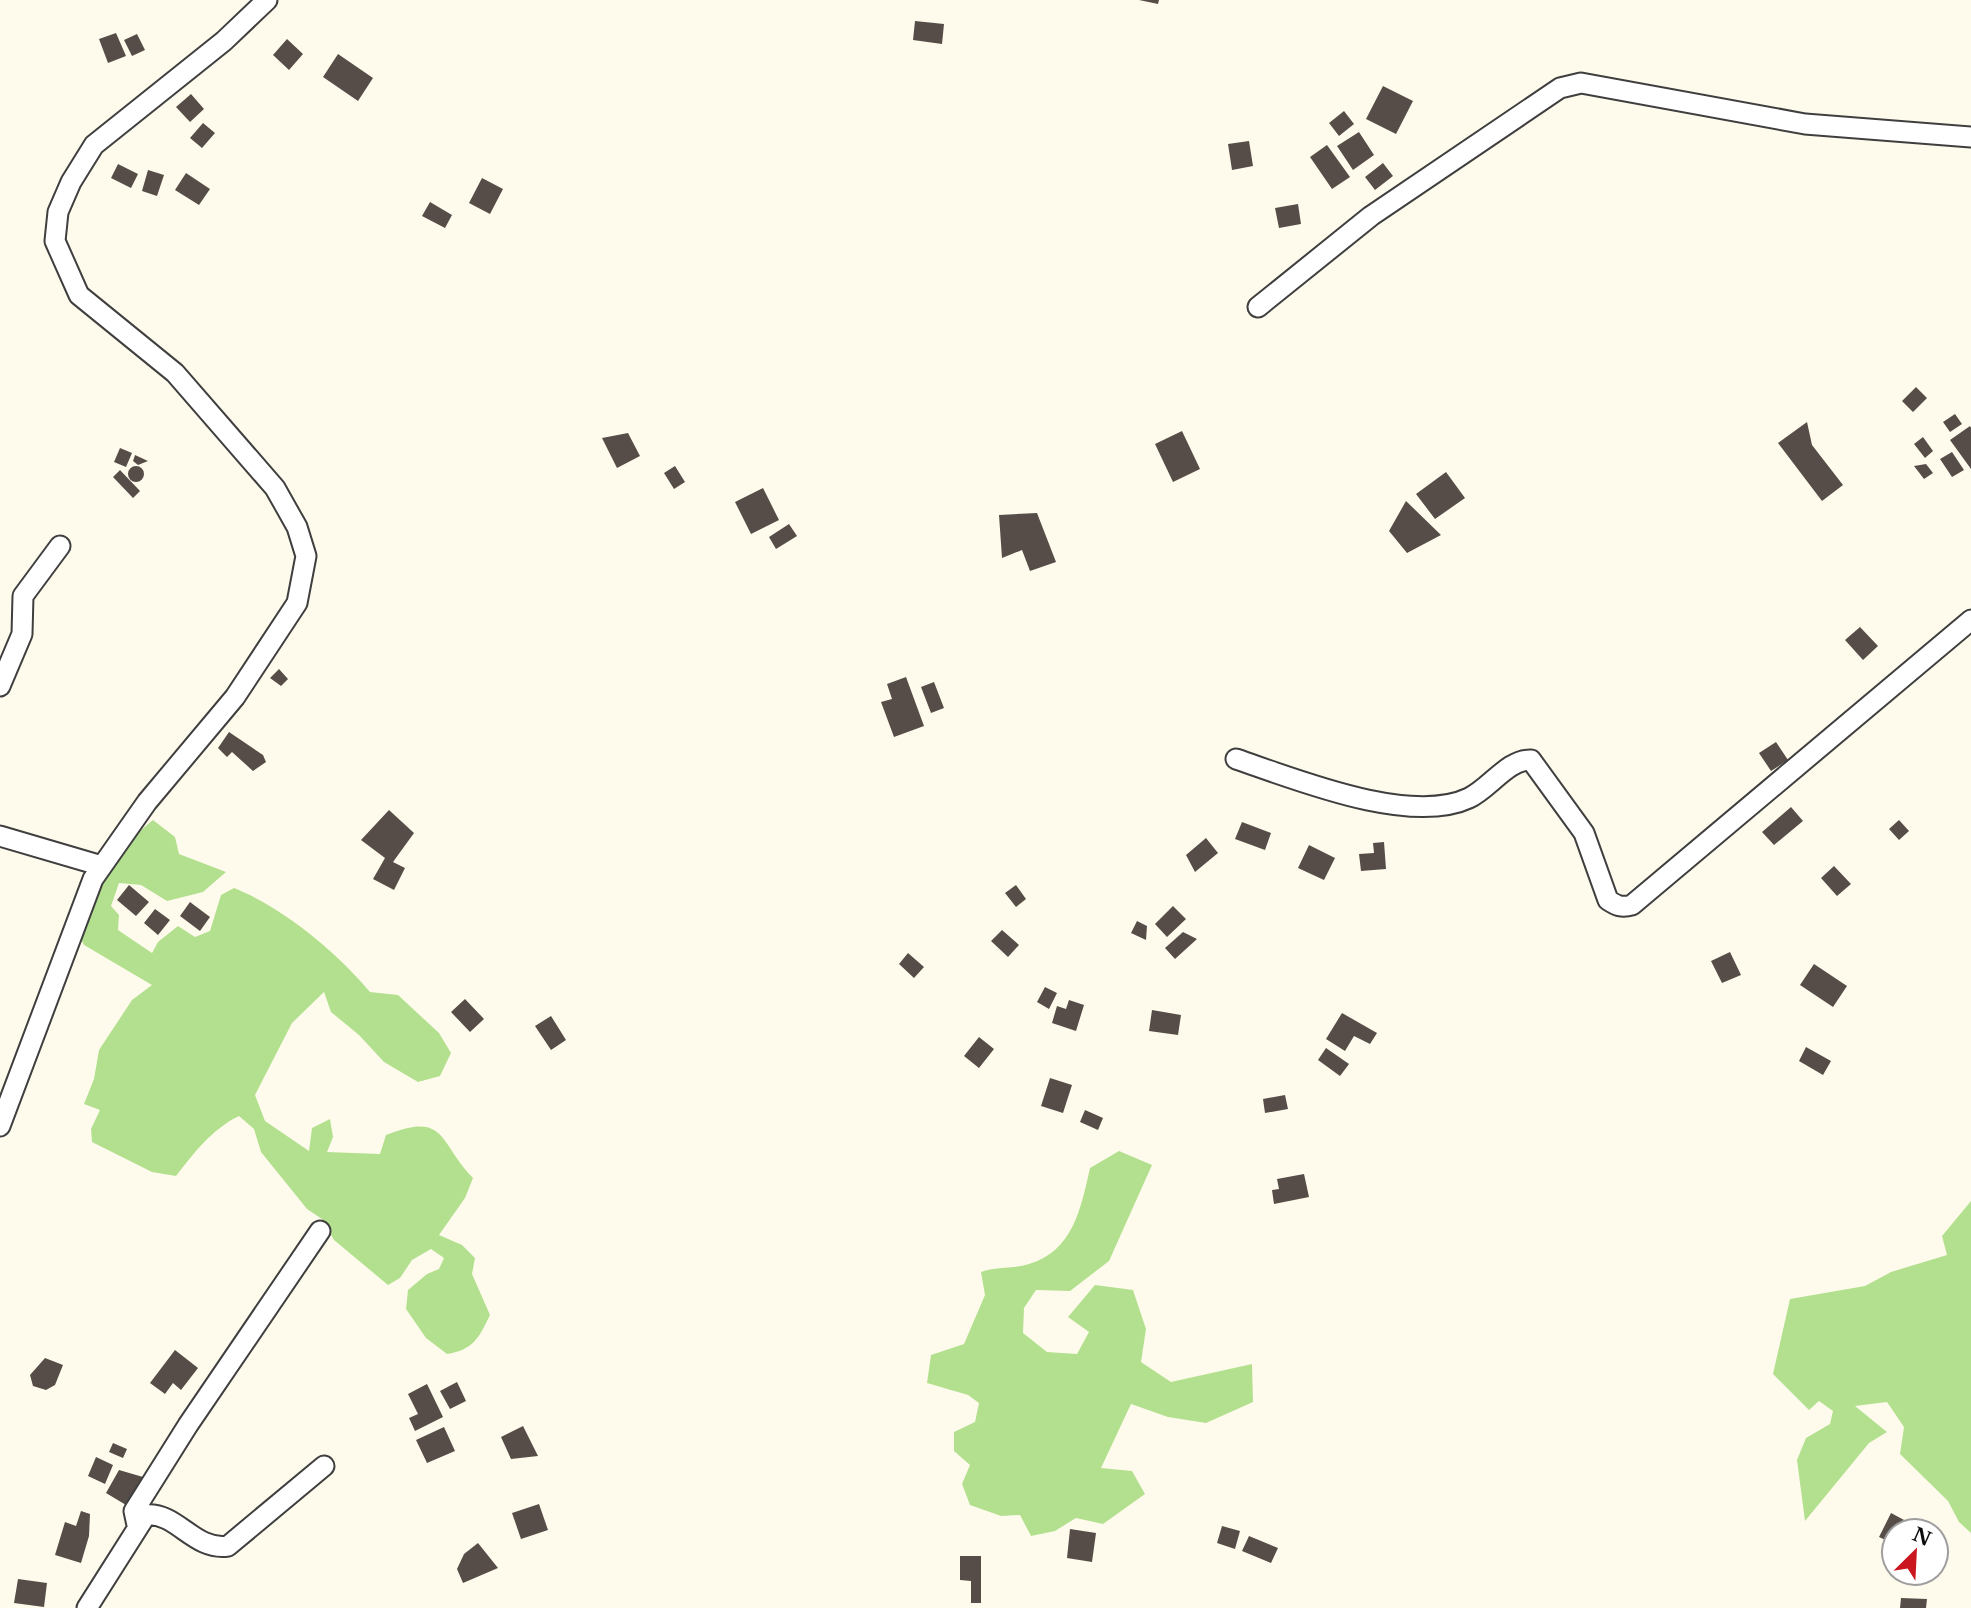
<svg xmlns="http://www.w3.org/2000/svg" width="1971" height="1608" font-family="'Libre Baskerville',serif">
<rect width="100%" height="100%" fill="#fffbec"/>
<path fill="#b3e08f" d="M153 820 175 837 179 854 226 872 203 892 167 901 141 885 119 883 111 906 119 915 118 930 152 953 158 942 178 926 195 937 210 931 221 895 234 888C282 907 337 952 370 992L398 995 439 1033 451 1053 440 1076 418 1082 384 1062 359 1035 331 1012 324 992 292 1023 255 1095 265 1121 309 1151 312 1128 330 1119 333 1137 327 1152 380 1154 386 1135C447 1111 438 1142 473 1178L465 1198 439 1235 462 1245 475 1258 472 1274 490 1315C479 1338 473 1350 447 1354L426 1338 406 1309 408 1290 427 1274 439 1269 444 1258 431 1249 412 1260 400 1278 388 1285 334 1240 322 1219 307 1209 261 1152 254 1129 239 1116C212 1129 194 1153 176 1176L152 1172 92 1142 91 1129 100 1110 84 1104 94 1079 99 1050 132 1000 152 985 84 945 79 935C95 893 116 848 153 820Z
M1119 1151 1152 1165 1109 1261 1070 1291 1036 1290 1024 1308 1023 1333 1047 1352 1077 1354 1089 1332 1068 1317 1095 1285 1133 1290 1146 1329 1141 1362 1171 1382 1252 1364 1253 1402 1206 1423 1168 1417 1131 1404 1101 1468 1132 1471 1145 1494 1103 1524 1076 1518 1055 1531 1031 1536 1020 1515 1001 1516 970 1505 962 1484 970 1465 954 1451V1432L975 1422 979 1403 968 1395 927 1383 931 1355 964 1344 985 1295 981 1272C997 1266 1013 1269 1029 1264 1073 1251 1081 1208 1090 1168Z
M1971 1201V1533L1959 1522 1948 1501 1900 1454 1904 1427 1887 1402 1855 1406 1887 1432 1869 1443 1805 1521 1797 1460 1806 1438 1830 1424 1833 1411 1819 1401 1809 1410 1773 1374 1790 1299 1865 1286 1891 1272 1947 1255 1942 1236Z"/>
<path fill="#564d48" d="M1139 0H1159L1158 4Z
M915 21 944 24 942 44 913 40Z
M116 33 126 56 108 63 99 39Z
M137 34 145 50 132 56 124 40Z
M287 39 303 54 289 70 273 55Z
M338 54 373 78 358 101 323 77Z
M1383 86 1413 101 1396 134 1366 119Z
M191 94 204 109 190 122 176 107Z
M1344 111 1354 124 1339 136 1329 123Z
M203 123 215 133 202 148 190 138Z
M1359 132 1374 155 1353 170 1337 146Z
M1249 141 1253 166 1232 170 1228 144Z
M1327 145 1350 177 1332 189 1310 157Z
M1383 163 1393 176 1375 190 1365 177Z
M118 164 138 174 131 188 111 178Z
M148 170 164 175 157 196 142 191Z
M186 173 210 189 199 205 175 190Z
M482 178 503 189 490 214 469 203Z
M430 202 452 215 445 228 422 216Z
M1298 204 1301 224 1279 228 1275 208Z
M1916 387 1927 398 1913 412 1902 401Z
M1955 414 1962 424 1950 432 1943 422Z
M1807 422 1812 445 1843 485 1822 501 1778 443Z
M1970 426 1971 428V469L1950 440Z
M1182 431 1200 469 1173 482 1155 444Z
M628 433 640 456 617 468 602 438Z
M1923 437 1933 451 1925 458 1914 444Z
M120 448 132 453 126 467 114 462Z
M1952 452 1964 470 1952 477 1940 459Z
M135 455 148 461 138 465 133 461Z
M1926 464 1933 473 1924 479 1914 466Z
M675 466 685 482 674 489 664 473Z
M128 474a8 8 0 1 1 16 0a8 8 0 1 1-16 0Z
M120 470 140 491 133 498 113 477Z
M1446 472 1465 498 1435 519 1416 494Z
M763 488 779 520 751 534 735 502Z
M1406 501 1441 535 1407 553 1389 531Z
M1037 513 1056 562 1030 571 1022 550 1002 558 999 515Z
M789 524 797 536 776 549 769 537Z
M1860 627 1878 646 1863 660 1845 640Z
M279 669 288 679 281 686 270 678Z
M906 677 924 726 894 737 881 702 892 699 887 684Z
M934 682 944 708 931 713 921 687Z
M229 732 263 755 266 762 253 771 232 752 227 757 218 748Z
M1776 742 1788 760 1771 771 1759 753Z
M1791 807 1803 821 1774 845 1762 832Z
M389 810 414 833 393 862 405 868 394 890 373 879 385 858 361 840Z
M1899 820 1909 831 1899 840 1889 829Z
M1242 822 1271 833 1265 850 1235 839Z
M1206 838 1218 853 1195 872 1186 855Z
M1384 842 1386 869 1361 871 1359 854 1374 853 1373 843Z
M1309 845 1335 858 1324 880 1298 868Z
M1834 866 1851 884 1837 896 1821 878Z
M129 885 149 902 136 916 117 900Z
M1016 885 1026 899 1016 907 1005 893Z
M190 902 210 917 200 931 180 916Z
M1173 906 1186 919 1167 937 1155 924Z
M155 909 170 920 158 935 144 923Z
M1137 921 1147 926 1146 940 1131 933Z
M1002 930 1019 945 1008 957 991 941Z
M1183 932 1197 939 1175 959 1165 948Z
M1730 952 1741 975 1722 983 1711 961Z
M908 953 924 967 914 978 899 964Z
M1814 964 1847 986 1833 1007 1800 985Z
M1045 987 1057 993 1049 1009 1037 1002Z
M465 999 484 1019 470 1032 451 1012Z
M1069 1000 1084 1005 1076 1031 1052 1023 1057 1006 1066 1009Z
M1152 1010 1181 1015 1178 1035 1149 1031Z
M1342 1013 1377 1033 1370 1044 1354 1036 1345 1051 1326 1039Z
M551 1016 566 1040 551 1050 535 1026Z
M979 1037 994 1049 979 1068 964 1056Z
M1806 1047 1831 1061 1823 1075 1799 1061Z
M1326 1048 1349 1064 1340 1076 1318 1060Z
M1050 1078 1072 1085 1063 1113 1041 1106Z
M1285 1095 1288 1109 1265 1113 1263 1099Z
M1085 1110 1103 1118 1098 1130 1080 1122Z
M1304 1174 1309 1197 1274 1204 1272 1190 1279 1189 1277 1179Z
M175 1350 198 1368 181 1390 173 1383 165 1394 150 1383Z
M45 1358 63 1365 55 1385 46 1390 33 1386 30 1375Z
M457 1382 466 1401 450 1409 440 1391Z
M427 1384 443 1417 415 1431 409 1418 418 1414 408 1394Z
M523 1426 538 1456 511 1459 501 1437Z
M444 1427 455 1451 427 1463 416 1440Z
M113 1443 127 1449 123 1458 109 1452Z
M96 1457 113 1465 105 1484 88 1476Z
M119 1470 143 1477 126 1505 106 1493Z
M539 1504 548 1530 521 1539 512 1513Z
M81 1511 90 1514 89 1536 81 1563 55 1555 65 1522 76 1526Z
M1891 1513 1919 1528 1917 1531H1894V1544L1879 1537Z
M1222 1526 1240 1531 1235 1549 1217 1543Z
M1070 1529 1096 1533 1092 1562 1067 1558Z
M1249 1536 1278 1548 1271 1563 1242 1551Z
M478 1543 498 1568 463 1583 457 1569 464 1554Z
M960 1556H981V1603H971V1581L960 1580Z
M18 1579 47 1583 44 1607 14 1603Z
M1901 1598 1927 1599 1926 1608H1900Z"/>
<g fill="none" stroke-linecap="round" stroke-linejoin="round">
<g stroke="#3f3f3f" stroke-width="23">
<path id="minor" d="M1258 307 1371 216 1560 88 1581 83 1805 124 1971 137
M0 686 22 634 23 596 60 546
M1236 759C1295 779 1410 826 1469 798 1490 788 1508 759 1531 760L1584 833 1608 900C1617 906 1622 908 1632 905L1971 620
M0 836 102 866
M0 1126 93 879 147 802 235 697 297 603 306 556 297 527 275 488 175 373 79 295 55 241 58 212 71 182 94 145 224 41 267 0
M137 1525 134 1511 188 1425 320 1231
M87 1608 146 1515C177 1512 194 1551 228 1546L324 1466"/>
</g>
<use href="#minor" stroke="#fff" stroke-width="19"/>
</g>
<g transform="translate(1915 1552) rotate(24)"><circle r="33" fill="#ffffff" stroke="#9e9e9e" stroke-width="2"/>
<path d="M0-5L12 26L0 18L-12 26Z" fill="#ca171f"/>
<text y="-10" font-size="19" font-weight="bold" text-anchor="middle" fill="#0c0c0c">N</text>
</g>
</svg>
